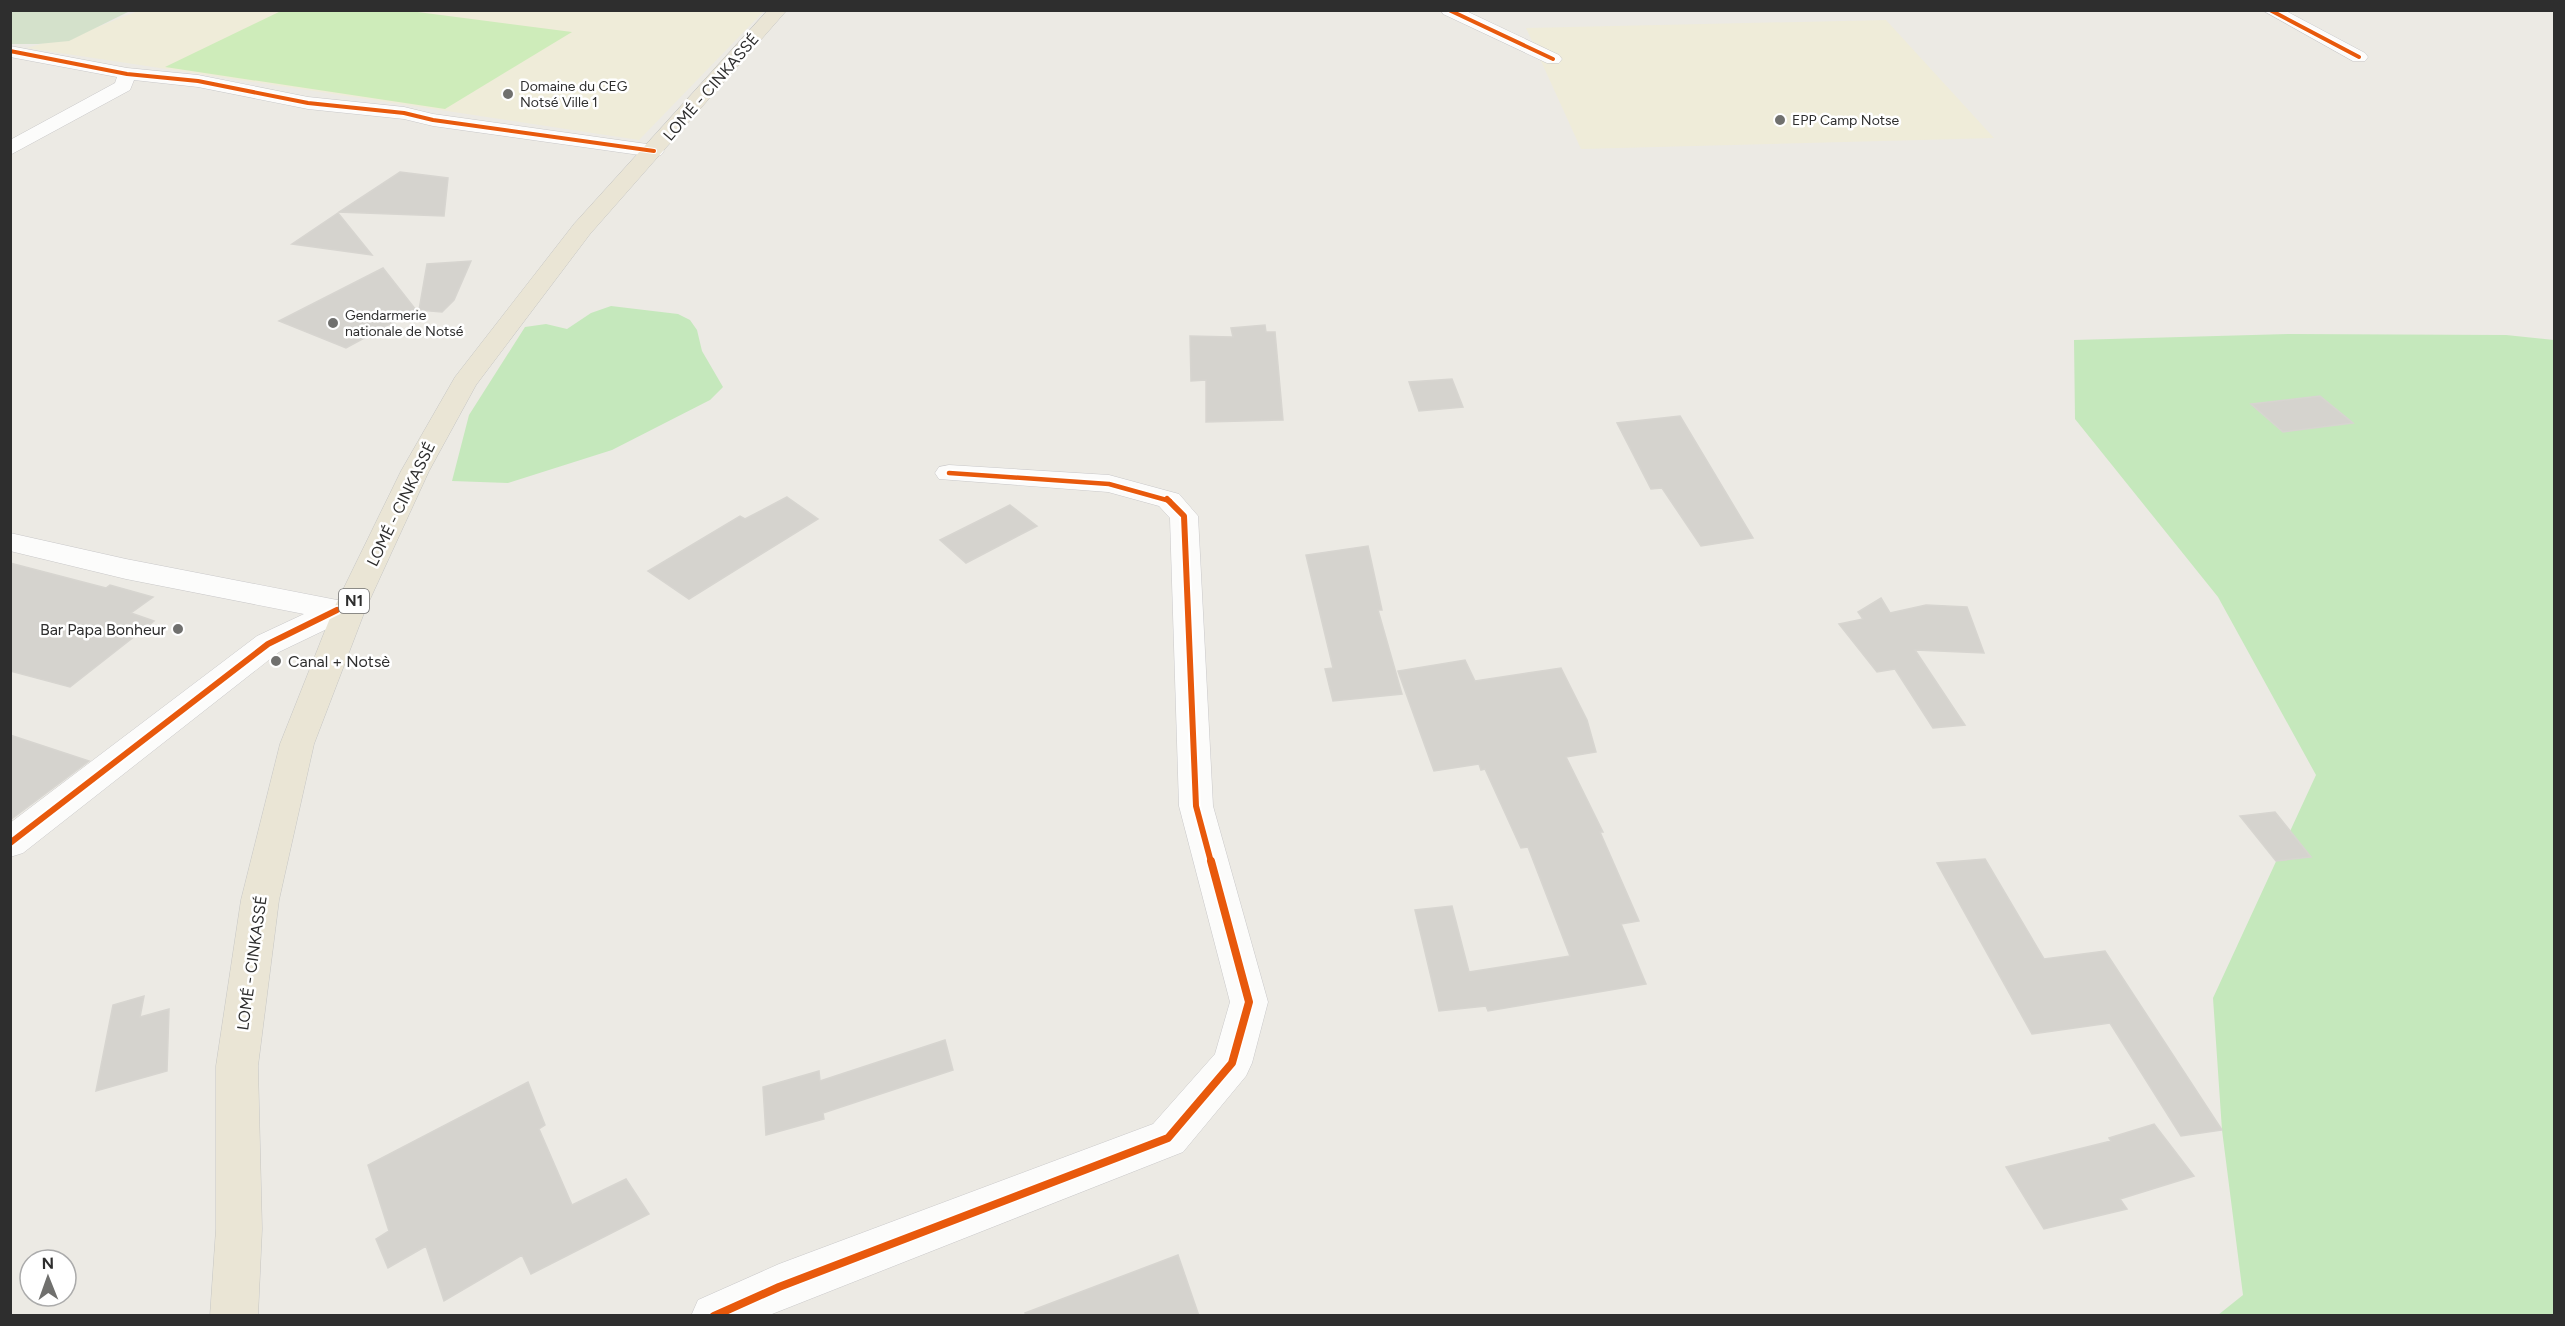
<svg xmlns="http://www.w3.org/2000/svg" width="2565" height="1326" font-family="Figtree,sans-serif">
<rect width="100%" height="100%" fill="#eceae4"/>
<path fill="#efecd9" d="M138 11H764L639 140 27 48 95 28Z
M1886 20 1994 138 1581 149 1526 28Z"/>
<path fill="#c5e8bc" d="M611 306 678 314 690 320 697 330 702 351 723 387 710 400 612 450 508 483 452 481 469 415 525 327 546 324 567 329 591 313Z
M2288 334 2506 335 2554 340V1315H2218L2243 1295 2222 1130 2213 998 2316 775 2218 597 2075 419 2074 340Z"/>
<path fill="#d4e1cb" d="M124 10 128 12 69 41 38 44H11V11Z"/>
<path fill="#ceecba" d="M283 10 410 11 572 32 445 109 165 67Z"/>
<path fill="#d5d3ce" stroke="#d7d5d0" stroke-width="1.5" d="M400 172 448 178 444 216 339 212Z
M338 213 372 255 292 244Z
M471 261 454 300 442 312 419 310 427 264Z
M383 268 416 310 346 348 279 321Z
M1265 325 1266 332H1275L1283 420 1206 422V380L1191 381 1190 336 1233 337 1231 328Z
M1452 379 1463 407 1419 411 1409 382Z
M2320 396 2353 423 2283 432 2251 404Z
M1680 416 1753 538 1701 546 1662 488 1651 489 1617 423Z
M787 497 818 519 689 599 648 571 740 516 745 519Z
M1010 505 1037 526 966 563 940 540Z
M1368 546 1382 610H1378L1402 694 1333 701 1325 669 1333 668 1306 555Z
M10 563 106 588 110 585 153 597 131 613 154 621 70 687 10 671Z
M1881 598 1890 613 1926 605 1967 607 1984 653 1915 650 1965 725 1933 728 1895 669 1877 672 1839 624 1863 619 1858 612Z
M1465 660 1475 681 1561 668 1587 720 1596 752 1566 757 1603 832H1600L1639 921 1621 924 1646 984 1488 1011 1486 1006 1439 1011 1415 910 1452 906 1469 972 1570 956 1528 847 1521 848 1485 769 1481 770 1479 764 1434 771 1398 671Z
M10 735 89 761 10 820Z
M2275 812 2311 857 2276 861 2240 816Z
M1985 859 2044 959 2105 951 2222 1130 2181 1136 2110 1023 2032 1034 1937 863Z
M144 996 140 1017 169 1009 167 1071 96 1091 113 1005Z
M945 1040 953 1070 823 1113 824 1119 766 1135 763 1087 819 1071 820 1081Z
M528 1082 545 1125 539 1129 572 1205 626 1179 649 1214 531 1274 522 1255 444 1301 426 1246 388 1268 376 1239 389 1231 368 1165Z
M2154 1124 2194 1176 2120 1199 2127 1209 2044 1229 2006 1167 2111 1141 2109 1138Z
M1178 1255 1199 1316H1026L1025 1313Z"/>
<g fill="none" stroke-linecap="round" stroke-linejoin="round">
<g stroke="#c9c8c9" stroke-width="1">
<path id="minor" d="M1441 10H1464L1559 55 1562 59 1559 63H1547L1443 14Z
M2262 10H2284L2365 53 2368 57 2365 61H2353Z
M10 46 127 68 198 75 308 97 404 107 433 114 654 145 661 147 664 151 661 155 654 157 433 126 404 119 308 109 198 87 134 80 130 90 10 155V140L115 83 117 77 10 57Z
M949 465 1109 475 1179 494 1198 516 1213 806 1268 1002 1252 1063 1246 1076 1183 1152 767 1316H691L698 1300 779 1264 1153 1124 1215 1054 1230 1002 1179 806 1170 518 1159 506 1108 492 939 479 935 473 939 467Z
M10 533 126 559 337 600 354 602 358 609 354 616 279 652 23 853 10 857V823L257 636 304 614 126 579 10 551Z"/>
</g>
<g stroke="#c6c6c4" stroke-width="1">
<path id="trunk" d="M768 10H787L590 234 476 385 429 471 366 608 314 744 279 900 258 1066 262 1229 258 1316H210L216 1229V1066L241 900 280 744 334 608 401 471 455 377 574 224Z"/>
</g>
<use href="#minor" fill="#fcfcfb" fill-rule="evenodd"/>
<use href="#trunk" fill="#eae5d5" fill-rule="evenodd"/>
<g stroke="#fff" stroke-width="6">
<path id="cycleway-far3" d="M1449 10 1553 59
M2270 10 2359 57
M10 51 127 74 198 81 308 103 404 113 433 120 654 151"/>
</g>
<g stroke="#fff" stroke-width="8">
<path id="cycleway-far2" d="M949 473 1109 484 1170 501"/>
</g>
<g stroke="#fff" stroke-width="10">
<path id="cycleway-far1" d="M1167 499 1184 516 1196 806 1211 862
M10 843 268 644 337 610"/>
</g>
<g stroke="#fff" stroke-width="11">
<path id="cycleway" d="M714 1316 779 1287 1168 1138 1232 1063 1249 1002 1211 861"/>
</g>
<use href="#cycleway-far3" stroke="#e8590c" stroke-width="4"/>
<use href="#cycleway-far2" stroke="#e8590c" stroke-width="4.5"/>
<use href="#cycleway-far1" stroke="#e8590c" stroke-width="6"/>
<use href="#cycleway" stroke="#e8590c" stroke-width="8"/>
</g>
<g fill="#70706e" stroke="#fff" stroke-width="2">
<circle cx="508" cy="94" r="6"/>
<circle cx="1780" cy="120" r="6"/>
<circle cx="333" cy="323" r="6"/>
<circle cx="178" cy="629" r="6"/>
<circle cx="276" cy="661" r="6"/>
</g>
<g text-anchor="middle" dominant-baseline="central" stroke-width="5" stroke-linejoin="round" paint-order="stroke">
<g font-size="14" fill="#2e2e2e" stroke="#fff" text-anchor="start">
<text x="520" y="86">Domaine du CEG<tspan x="520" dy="16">Notsé Ville 1</tspan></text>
<text x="1792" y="120">EPP Camp Notse</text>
<text x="345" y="315">Gendarmerie<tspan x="345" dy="16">nationale de Notsé</tspan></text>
</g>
<rect fill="#fff" stroke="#6d6d6d" stroke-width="1.5" x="339" y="589" width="30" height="24" rx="4.5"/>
<g font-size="15" font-weight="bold" fill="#2e2e2e">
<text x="354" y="601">N1</text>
</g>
<g font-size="16" fill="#2e2e2e" stroke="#fff">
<text transform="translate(711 87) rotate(-49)">LOMÉ - CINKASSÉ</text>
<text transform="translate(401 504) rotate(-64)">LOMÉ - CINKASSÉ</text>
<text transform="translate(252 963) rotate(-82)">LOMÉ - CINKASSÉ</text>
</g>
<g font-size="16" fill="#2e2e2e" stroke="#fff" text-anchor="end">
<text x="166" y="629">Bar Papa Bonheur</text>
<text x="288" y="661" text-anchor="start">Canal + Notsè</text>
</g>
</g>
<rect width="2565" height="1326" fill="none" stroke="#2e2e2e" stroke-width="24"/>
<g transform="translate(48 1278) rotate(359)"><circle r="28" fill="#ffffff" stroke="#ababab" stroke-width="1.5"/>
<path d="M0-4.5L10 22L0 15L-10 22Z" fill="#70706e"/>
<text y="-9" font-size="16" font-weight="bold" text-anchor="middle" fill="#2e2e2e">N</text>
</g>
</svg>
